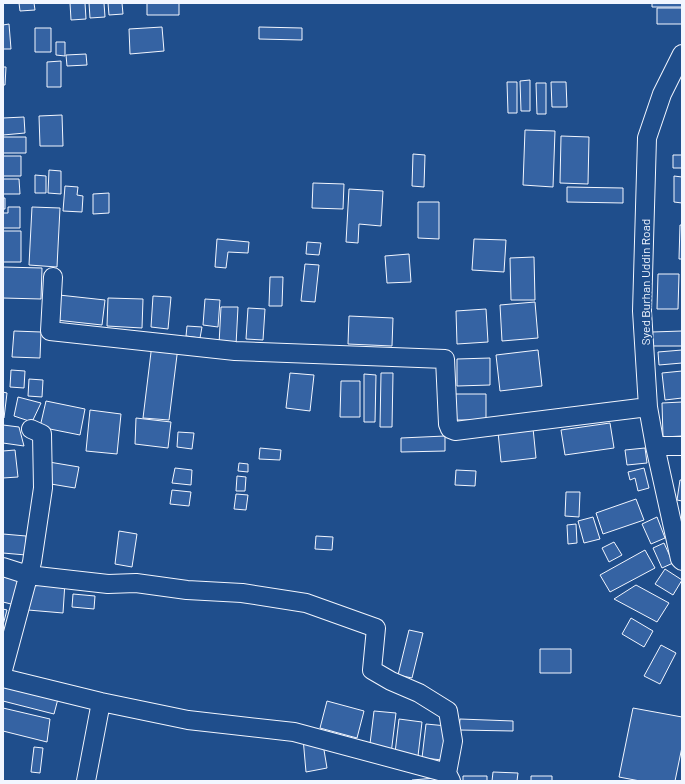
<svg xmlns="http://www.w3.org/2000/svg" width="685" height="784" font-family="Barlow,sans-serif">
<rect width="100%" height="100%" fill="#1f4e8c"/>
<path fill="#3563a3" stroke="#f2f6ff" d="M19 3H34L35 10 20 11Z
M70 3H85L86 19 71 20Z
M89 3H104L105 17 90 18Z
M108 3H122L123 14 109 15Z
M147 3H179V15H147Z
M652 3H682V7H652Z
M657 8H682V24H657Z
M9 24 11 49H3V25Z
M162 27 164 51 130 54 129 29Z
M259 27 302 28V40L259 39Z
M35 28H51V52H35Z
M56 42H65V56L56 55Z
M86 54 87 65 67 66 66 55Z
M61 61V87H47V62Z
M3 67H6L5 85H3Z
M530 80V111H521L520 81Z
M507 82H517V113H508Z
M551 82H566L567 107H552Z
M536 83H546V114H537Z
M62 115 63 146H40L39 116Z
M24 117 25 133 3 135V118Z
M525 130 555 131 553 187 523 185Z
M561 136 589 137 588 184 560 183Z
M3 137H26V153H3Z
M413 154 425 155 424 187 412 186Z
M673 155H682V168H673Z
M3 156H21V176H3Z
M49 170 61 171V194L48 193Z
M35 175 46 176V193H35Z
M674 176 682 177V203L674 202Z
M3 179H19L20 194H3Z
M313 183 344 184 343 209 312 208Z
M65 186 78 187 77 195 83 196 82 212 63 211Z
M567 187 623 188V203L567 202Z
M349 189 383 191 381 226 359 224 358 243 346 242Z
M109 193V213L93 214V194Z
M3 198H5V209H3Z
M418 202H439V239L418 238Z
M8 207H20V228H3V213H8Z
M32 207 60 208 57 267 29 265Z
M680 225H682V259H679Z
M3 231H21V262H3Z
M217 239 249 242 248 253 228 252 226 268 215 267Z
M474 239 506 240 504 272 472 270Z
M307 242 321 243 319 255 306 254Z
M409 254 411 282 387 283 385 256Z
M534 257 535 300H511L510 258Z
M305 264 319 265 315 302 301 301Z
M3 267 42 268 41 299 3 298Z
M658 274H679L678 309H657Z
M270 277H283L282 306H269Z
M59 295 105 300 102 325 56 320Z
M153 296 171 297 168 329 151 327Z
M108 298 143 299 142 328 107 326Z
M205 299 220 300 218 327 203 325Z
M535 302 538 338 502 341 500 305Z
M221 307H238L236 345 219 344Z
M248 308 265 309 263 340 246 339Z
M486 309 488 342 457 344 456 311Z
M349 316 393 318 392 346 348 344Z
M187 326 202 327 200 338 186 336Z
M14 331 41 332 40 358 12 357Z
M682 331V346H652V332Z
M152 344 178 347 169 420 143 418Z
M538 350 542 386 500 391 496 355Z
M682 350V363L659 365 658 352Z
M490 358V385L457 386V359Z
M11 370 25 371 24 388 10 387Z
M682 371V398L665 400 662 373Z
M290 373 314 375 310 411 286 408Z
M381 373H393L392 427H380Z
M364 374 376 375 375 422H364Z
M29 379 43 380 42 397 28 396Z
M341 381H360V417H340Z
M3 392 7 393 4 418H3Z
M452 394H486V420H452Z
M18 397 41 403 32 422 14 416Z
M46 401 85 409 80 435 40 427Z
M682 402V436L663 437 662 403Z
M90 410 121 414 117 454 86 451Z
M136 418 171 422 168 448 135 444Z
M610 423 614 448 565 455 561 430Z
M3 425 19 427 24 446 3 443Z
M533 428 536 458 501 462 498 432Z
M178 432 194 433 192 449 177 447Z
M445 436V451L401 452V438Z
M260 448 281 450 280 460 259 459Z
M645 448 647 463 627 465 625 450Z
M15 450 18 477 3 478V451Z
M49 462 79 467 75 488 45 483Z
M239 463 248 464V472L238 471Z
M175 468 192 470 191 485 172 483Z
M644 468 649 488 638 491 635 478 630 480 628 472Z
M456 470 476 471 475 486 455 485Z
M237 476 246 477 245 491H236Z
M680 480H682V501L677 500Z
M172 490 191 492 189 506 170 504Z
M566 492H580L579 517 565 516Z
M236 494 248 495 246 510 234 509Z
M636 499 644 520 603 534 596 513Z
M593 517 600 539 584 543 578 521Z
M657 517 665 538 651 544 642 524Z
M576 524 577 543 568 544 567 525Z
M119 531 137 534 132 567 115 564Z
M3 534 26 536V555L3 553Z
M316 536 333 537 332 550 315 549Z
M614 542 622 555 609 562 602 548Z
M664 543 673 563 662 568 653 548Z
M645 550 655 568 610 592 600 575Z
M665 569 682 580 673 595 655 584Z
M3 577 19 580 15 605 3 602Z
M31 579 65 582 63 613 28 610Z
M636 585 669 603 657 622 614 599Z
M73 594 95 596 94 609 72 607Z
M3 609 7 610 3 625Z
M631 618 653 631 644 647 622 634Z
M409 630 423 633 412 678 398 675Z
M661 645 676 653 660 684 644 676Z
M540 649H571V673H540Z
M3 685 59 695 54 714 3 701Z
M327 701 364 711 357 738 320 728Z
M3 708 50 719 47 742 3 731Z
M633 708 682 717V747L675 781H640L619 777Z
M374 711 396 713 391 754 369 752Z
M399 719 422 722 418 756 395 753Z
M460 719 513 721V731L459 730Z
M426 724 447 726 443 760 422 758Z
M303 738 323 744 327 768 306 772Z
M34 747 43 748 40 773 31 772Z
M493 772 518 773 517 781H492Z
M463 776H487V781H463Z
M531 776H552V781H531Z
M436 778 437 781H412V780Z"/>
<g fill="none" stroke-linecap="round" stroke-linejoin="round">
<g stroke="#f2f6ff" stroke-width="20">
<path id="minor" d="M682 54 662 94 647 138 642 311 648 407 655 446 680 559 682 561
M53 277 50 331 235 351 445 359 448 424 450 429 455 431 648 407
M655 446H682
M3 567 28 575 108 584 136 583 187 590 242 593 306 603 376 628 372 670 391 681 419 693 448 711 453 741 447 773
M3 670 32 562 43 488 42 434 31 429
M3 678 101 702 188 720 294 732 447 773 451 781
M86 781 101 702"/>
</g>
<use href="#minor" stroke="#1f4e8c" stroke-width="18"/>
</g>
<g text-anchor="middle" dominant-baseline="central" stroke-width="3" stroke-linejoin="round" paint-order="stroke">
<g font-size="12" fill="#f2f6ff" stroke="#1f4e8c">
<text transform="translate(645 282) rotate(-90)">Syed Burhan Uddin Road</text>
</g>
</g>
<rect width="685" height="784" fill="none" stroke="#f2f6ff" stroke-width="8"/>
</svg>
